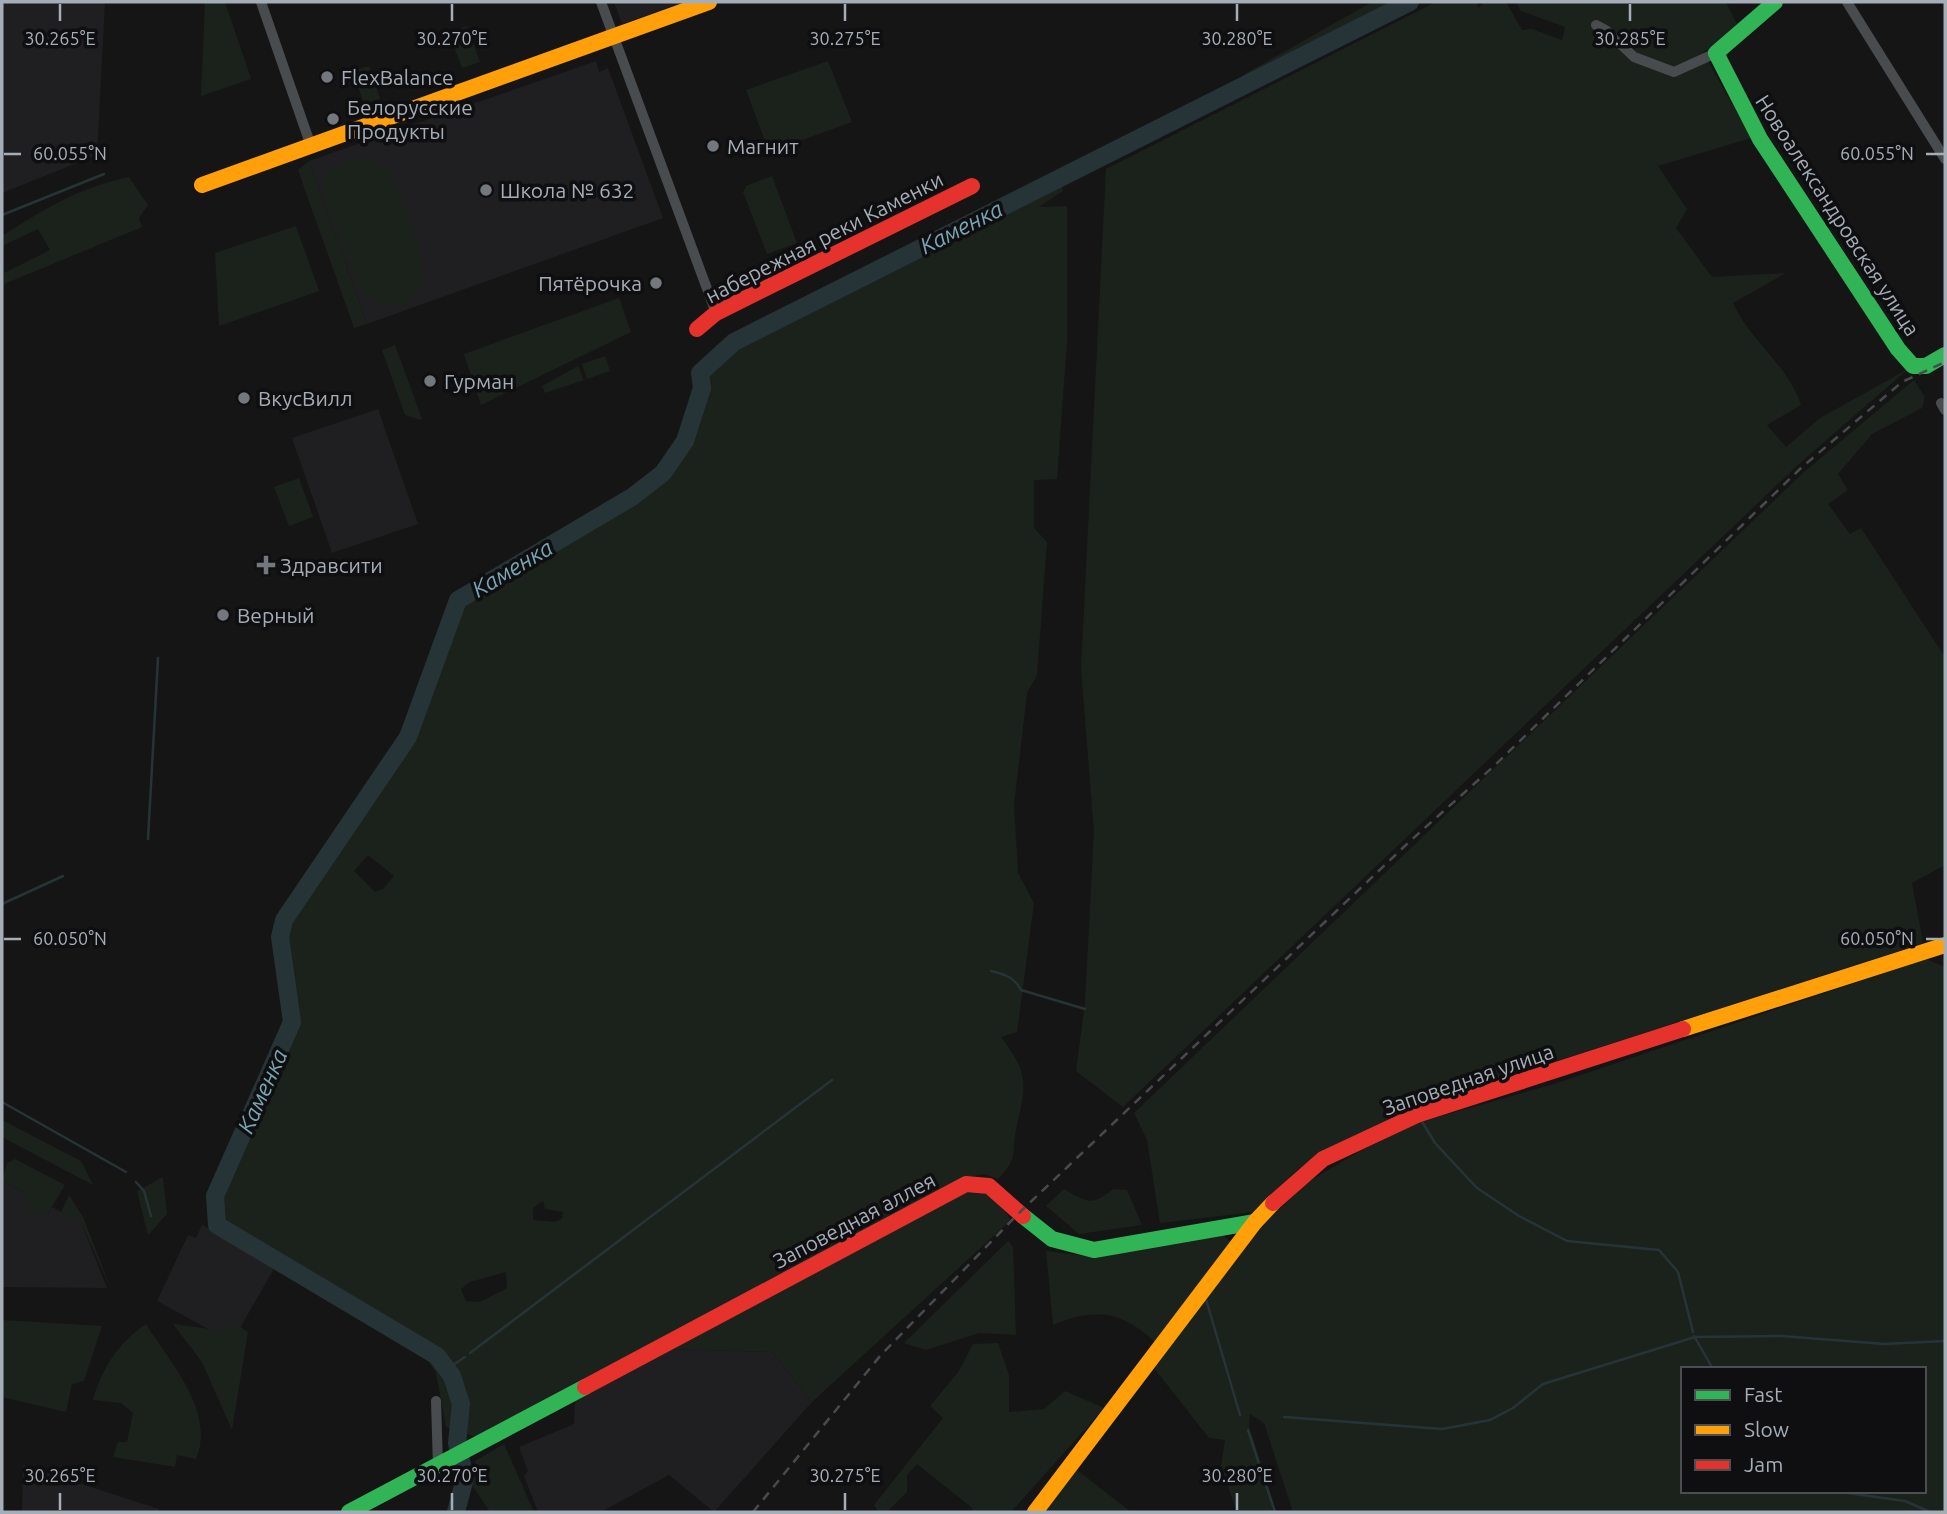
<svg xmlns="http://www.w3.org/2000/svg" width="1947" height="1514" font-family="Ubuntu,sans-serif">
<rect width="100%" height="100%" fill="#151515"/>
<path fill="#1f1f21" d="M2 2H105L97 155 2 193Z
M614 2H683L622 24Z
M596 61 599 72 608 68 663 218 367 324 309 161Z
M378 409 418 524 332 553 292 438Z
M2 1181 26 1193 47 1215 52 1207 81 1222 107 1288 2 1287Z
M202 1225 276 1265 232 1342 157 1301 188 1235 196 1238Z
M672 1349 772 1352 812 1402 714 1512 669 1475 601 1512H538L524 1476 528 1471 519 1447 574 1424 575 1400Z
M23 1465 159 1509V1512H22Z"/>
<path fill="#1b221b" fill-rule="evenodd" d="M205 2H225L251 79 201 96Z
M1410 2 1240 89 1245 74 1372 2Z
M1436 2H1477L1478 8 1485 2H1506L1522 30 1532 29 1562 40 1565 27 1521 11 1516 2H1726L1738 26 1723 40 1703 52 1751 138 1658 166 1687 209 1676 228 1712 277 1786 273 1733 303C1750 341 1788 365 1801 405L1767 425 1786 447 1820 418 1908 369 1799 464 1123 1107 1076 1071 1085 1003 1094 831 1081 669 1106 169Z
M467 26 480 62 462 68 449 33Z
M828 61 852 122 769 152 746 90Z
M369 66 380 99 364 104 353 71Z
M355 158C375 159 387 165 395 183 406 214 454 304 390 305 375 305 363 293 356 281L322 190C326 172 339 165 355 158Z
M309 161 367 324 354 328 298 170Z
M772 176 797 243 767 254 743 192 746 186Z
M129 177 148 205 139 218 142 227 4 284V273L50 250 38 229 4 245 2 236C46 208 78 188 129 177Z
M1060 178 1063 191 1039 207 1067 206V342L1057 479 1034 480V528L1047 542 1037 675 1027 693 1014 805 1018 873 1034 903 1017 1032 1001 1037C1030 1075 1026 1084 1016 1129 1011 1155 1019 1157 998 1179L984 1174 968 1177 476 1437 446 1427 436 1373 423 1353 218 1228 221 1198 298 1023 285 926 412 741 458 605 609 515 668 476 685 441 702 388 700 373 734 342ZM368 855 394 876 383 889 375 892 354 871ZM543 1201 545 1209 563 1212 562 1219 554 1222 533 1220V1208ZM506 1272 507 1288 480 1302 466 1301 461 1289 470 1282Z
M296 226 319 291 219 326 215 253Z
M619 298 631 332 481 405 464 354Z
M395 345 422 419 420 420 405 415 382 350Z
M605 356 610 371 587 379 582 364Z
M578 366 584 380 545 393 542 386Z
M1914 380 1925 397 1922 408 1872 434 1838 474 1848 490 1828 504 1850 534 1861 528 1945 657V865L1912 883 1923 943 1414 1107 1354 1136 1298 1169 1254 1212 1160 1223 1147 1140 1134 1113 1804 472Z
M299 478 313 517 289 526 274 487Z
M1926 959 1945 967V1512H1293L1264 1423 1250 1414 1249 1426 1276 1512H1237L1221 1466 1225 1440 1209 1438 1154 1368 1259 1229 1308 1182 1362 1150 1420 1122 1554 1084ZM1683 1369H1924V1491H1683Z
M2 1120 81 1161 93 1185 2 1137Z
M15 1159 65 1185 47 1215 26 1213V1193L2 1181 7 1163Z
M163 1177 167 1214 148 1235 137 1191Z
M1064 1189C1087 1202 1091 1207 1113 1189L1127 1190 1142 1225 1079 1234 1046 1206Z
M967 1190C990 1189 999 1201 1011 1220L812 1402 772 1352 672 1349Z
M69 1195 83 1217 113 1294 81 1222 61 1212Z
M1223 1235 1231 1242 1156 1343C1122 1311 1096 1307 1053 1325L1046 1251 1093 1257Z
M1008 1241 1013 1247 1016 1335 979 1333 926 1350 904 1343Z
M2 1320 102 1326 84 1381 72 1384 66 1412 2 1397Z
M232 1321 248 1332 232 1430 202 1362 173 1324 225 1331Z
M146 1324C170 1363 216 1412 196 1459L177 1455 175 1467 113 1457 118 1442H127L133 1413 121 1403 93 1400C102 1368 118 1343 146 1324Z
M998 1343 1009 1375V1412L1044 1409 1065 1391 1104 1408 1011 1512H973L971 1507 917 1464 907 1475V1492L887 1512 878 1511 874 1505 943 1418 930 1406 959 1371 973 1344Z
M504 1444 534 1512H490L472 1485 476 1474 475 1461Z
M1077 1470 1131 1512H1044Z"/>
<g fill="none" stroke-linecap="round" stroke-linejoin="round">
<path stroke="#273437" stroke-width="2.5" d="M2 215 104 174
M148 839 158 658
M2 904 63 876
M991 971C1004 974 1014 977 1021 990L1085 1009
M2 1102 126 1172
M1421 1120 1435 1143 1477 1188 1519 1216 1567 1241 1659 1250 1678 1272 1693 1332
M136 1182 144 1191 151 1216
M1205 1296 1240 1415
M1694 1336 1713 1369
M470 1353 832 1080
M447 1369 465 1357
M1284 1417 1442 1429 1490 1420 1513 1408 1543 1384 1695 1337 1782 1336 1884 1344 1945 1341
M1248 1430 1275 1512
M1833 1491 1905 1501 1930 1512"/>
<path stroke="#273437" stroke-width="18" d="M456 1512 465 1478 457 1443 461 1404 452 1376 437 1356 217 1225 215 1196 292 1022 280 937 284 920 408 737 458 600 632 497 663 473 685 441 702 388 700 373 734 342 1410 2"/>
<path stroke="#494c4e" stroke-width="10" d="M261 2 311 146
M601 2 716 313
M1847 2 1945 159
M1596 25 1607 31 1634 57 1674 72 1716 53
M1941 403 1945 410
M436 1401 438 1467"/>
<path stroke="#30b455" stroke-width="16" d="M1775 2 1716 53 1760 139 1898 349 1913 366H1926L1945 355
M1023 1216 1052 1239 1094 1250 1255 1222
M349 1512 585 1387"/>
<path stroke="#ff9f0a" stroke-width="16" d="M202 185 709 2
M1683 1029 1945 945
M1035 1512 1255 1222 1273 1203"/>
<path stroke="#e5322d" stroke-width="16" d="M697 329 716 313 972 186
M1273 1203 1323 1159 1417 1115 1683 1029
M585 1387 966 1184 989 1186 1023 1216"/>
<path stroke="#484b4d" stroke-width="2.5" stroke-dasharray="9 7" stroke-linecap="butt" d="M753 1512 880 1356 1019 1213 1409 842 1493 767 1801 468 1902 382 1945 362"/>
</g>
<path fill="none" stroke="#a5aeb7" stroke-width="2.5" d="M60 4V21M452 4V21M845 4V21M1237 4V21M1630 4V21M4 154H21M1926 154H1944M4 939H21M1926 939H1944M60 1493V1510M452 1493V1510M845 1493V1510M1237 1493V1510"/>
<g fill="#73787e" stroke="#0f0f11" stroke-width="2.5">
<circle cx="327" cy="77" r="7"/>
<circle cx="333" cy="119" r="7"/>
<circle cx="713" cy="146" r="7"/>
<circle cx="486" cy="190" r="7"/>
<circle cx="656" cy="283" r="7"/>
<circle cx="430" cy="381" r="7"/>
<circle cx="244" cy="398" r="7"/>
<path d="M262.5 554.5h7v7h7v7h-7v7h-7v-7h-7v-7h7z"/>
<circle cx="223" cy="615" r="7"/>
</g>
<g text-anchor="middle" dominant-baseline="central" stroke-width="7" stroke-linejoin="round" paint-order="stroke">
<g font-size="21" fill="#a5aeb7" stroke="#0f0f11" text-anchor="start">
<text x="341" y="77">FlexBalance</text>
<text x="347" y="107">Белорусские<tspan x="347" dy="24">Продукты</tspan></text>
<text x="727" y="146">Магнит</text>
<text x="500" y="190">Школа № 632</text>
<text x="642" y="283" text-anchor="end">Пятёрочка</text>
<text x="444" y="381">Гурман</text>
<text x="258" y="398">ВкусВилл</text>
<text x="280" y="565">Здравсити</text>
<text x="237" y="615">Верный</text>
</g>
<g font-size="21" fill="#a5aeb7" stroke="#0f0f11">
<text transform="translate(1838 215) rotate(57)">Новоалександровская улица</text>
<text transform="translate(824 237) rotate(-27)">набережная реки Каменки</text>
<text transform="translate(1468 1079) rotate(-19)">Заповедная улица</text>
<text transform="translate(854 1220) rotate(-28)">Заповедная аллея</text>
</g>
<g font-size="23" font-style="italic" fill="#79a6b4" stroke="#0f0f11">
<text transform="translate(961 227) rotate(-27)">Каменка</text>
<text transform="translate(512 568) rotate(-31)">Каменка</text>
<text transform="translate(262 1091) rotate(-66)">Каменка</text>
</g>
</g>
<g font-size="18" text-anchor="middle" fill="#a5aeb7" stroke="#0f0f11" stroke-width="7" stroke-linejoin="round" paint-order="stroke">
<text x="60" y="45">30.265°E</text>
<text x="452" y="45">30.270°E</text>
<text x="845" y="45">30.275°E</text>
<text x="1237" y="45">30.280°E</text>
<text x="1630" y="45">30.285°E</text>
<text x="70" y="160">60.055°N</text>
<text x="1877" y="160">60.055°N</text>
<text x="70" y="945">60.050°N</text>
<text x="1877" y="945">60.050°N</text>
<text x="60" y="1482">30.265°E</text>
<text x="452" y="1482">30.270°E</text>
<text x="845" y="1482">30.275°E</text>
<text x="1237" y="1482">30.280°E</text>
</g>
<rect width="1947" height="1514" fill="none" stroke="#a5aeb7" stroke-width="7"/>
<rect x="1681" y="1367" width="245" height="126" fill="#0f0f11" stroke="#4b4f53" stroke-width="2"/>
<rect x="1695" y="1390" width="35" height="10" fill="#30b455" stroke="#4b4f53" stroke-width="2"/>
<text x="1744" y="1402" font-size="21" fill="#a5aeb7">Fast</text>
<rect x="1695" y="1425" width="35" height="10" fill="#ff9f0a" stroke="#4b4f53" stroke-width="2"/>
<text x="1744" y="1437" font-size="21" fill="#a5aeb7">Slow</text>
<rect x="1695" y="1460" width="35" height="10" fill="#e5322d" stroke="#4b4f53" stroke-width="2"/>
<text x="1744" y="1472" font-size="21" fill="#a5aeb7">Jam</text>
</svg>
